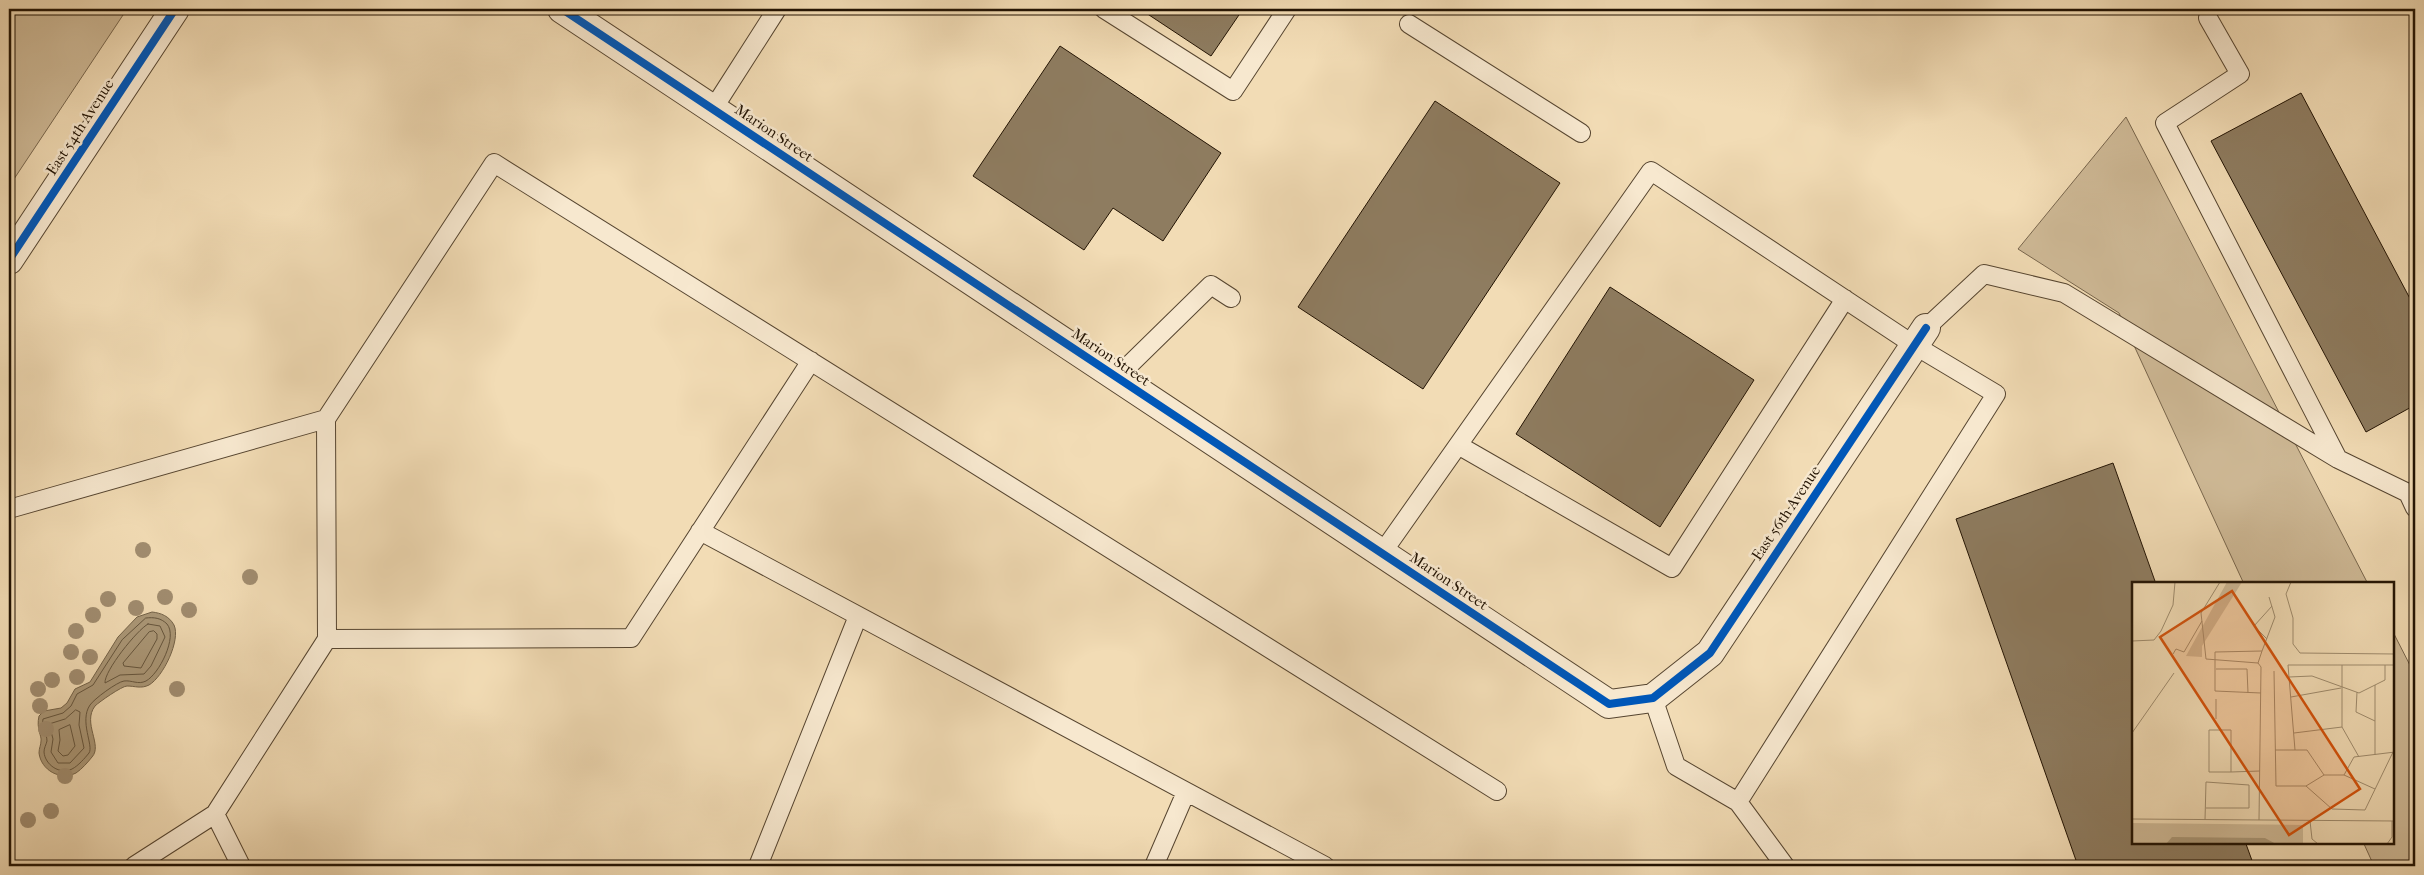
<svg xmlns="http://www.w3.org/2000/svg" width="2424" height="875" font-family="'IM FELL French Canon',serif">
<rect width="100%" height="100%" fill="#f2dcb5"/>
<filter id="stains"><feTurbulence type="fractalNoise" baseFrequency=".004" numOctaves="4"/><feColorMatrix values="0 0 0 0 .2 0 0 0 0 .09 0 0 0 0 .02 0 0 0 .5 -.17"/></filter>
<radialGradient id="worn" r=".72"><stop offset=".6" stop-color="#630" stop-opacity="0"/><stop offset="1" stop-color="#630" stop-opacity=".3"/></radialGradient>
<path fill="#cfba97" stroke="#78664d" d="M9 9H127L10 185 9 184Z
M2126 117 2368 584H2244L2119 313 2018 249Z
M2393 632 2415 675V866H2374L2364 844H2393Z"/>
<path fill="#ab9878" stroke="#746349" d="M152 612C161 613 169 616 174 625 181 640 163 677 149 685 141 689 135 686 127 686 122 686 99 702 95 706 82 723 103 745 92 757 88 762 82 769 76 773 60 781 41 770 39 753 39 748 41 745 41 741 42 736 36 729 39 716L44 711 61 708 67 703 75 689 90 682 118 637 137 617Z"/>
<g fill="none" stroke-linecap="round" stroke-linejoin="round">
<path stroke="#66563e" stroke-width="1" d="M146 618C154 617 161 618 167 624 178 637 159 674 146 681 138 685 132 680 124 681 117 682 94 699 90 705 79 721 94 746 89 753 85 758 78 766 72 769 60 775 45 765 44 752 44 748 46 745 47 741 47 733 41 729 43 719L63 713 71 706 77 694 93 685 122 640Z
M148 624 160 626 165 637 151 666 144 674 120 675 105 683C104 671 137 630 148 624Z
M154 631 157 634V639L141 668 124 666 123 663 149 632Z
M76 710 80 712 79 725 84 748 70 763H58L51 752 53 739 49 724 65 719Z
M70 725 75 746 68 755 63 756 58 751 60 740 59 730Z"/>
</g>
<path fill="#8e7c60" stroke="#221303" d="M1140 9H1243L1211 56Z
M1060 46 1221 153 1163 241 1113 208 1084 250 973 176Z
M2301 93 2415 308V405L2366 432 2211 141Z
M1435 101 1560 183 1423 389 1298 307Z
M1610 287 1754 380 1660 527 1516 434Z
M2113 463 2156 584H2133V844H2246L2254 866H2078L1956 519Z"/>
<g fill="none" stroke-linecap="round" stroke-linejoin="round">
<g stroke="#564530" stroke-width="20">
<path id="service" d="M1104 9 1233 91 1287 9
M2208 18 2240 74 2165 123 2338 459
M1409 24 1581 133
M713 109 777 9
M1926 328 1984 274 2064 293 2338 459 2408 493 2415 508
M1117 377 1211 285 1231 298
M1458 445 1672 568 1845 299
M9 509 326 419
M700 531 1325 866
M1382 553 1651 171 1914 345 1996 394 1738 802 1676 766 1653 698
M327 639 631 638 811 361
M1738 802 1785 866
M215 814 241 866
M134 866 215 814 327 639 326 419 494 163 1497 791
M758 866 858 616
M1154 866 1186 792"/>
</g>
<g stroke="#564530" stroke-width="30">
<path id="minor" d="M562 9 1609 704 1653 698 1710 653 1926 328
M9 260 175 9"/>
</g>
<use href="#service" stroke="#f7e8cf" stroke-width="18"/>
<use href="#minor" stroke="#f7e8cf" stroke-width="28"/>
<g stroke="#f7e8cf" stroke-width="11">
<path id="cycleway" d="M562 9 1609 704 1653 698 1710 653 1926 328
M9 260 175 9"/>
</g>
<use href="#cycleway" stroke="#0057b8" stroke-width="8"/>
</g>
<g fill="#a18d70">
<circle cx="143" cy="550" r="8"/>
<circle cx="250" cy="577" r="8"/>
<circle cx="165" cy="597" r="8"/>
<circle cx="108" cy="599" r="8"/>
<circle cx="136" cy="608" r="8"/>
<circle cx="189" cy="610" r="8"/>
<circle cx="93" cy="615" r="8"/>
<circle cx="76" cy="631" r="8"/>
<circle cx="71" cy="652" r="8"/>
<circle cx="90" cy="657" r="8"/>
<circle cx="77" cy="677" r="8"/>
<circle cx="52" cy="680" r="8"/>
<circle cx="38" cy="689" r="8"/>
<circle cx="177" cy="689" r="8"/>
<circle cx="40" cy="706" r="8"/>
<circle cx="46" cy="729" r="8"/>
<circle cx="65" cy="776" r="8"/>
<circle cx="51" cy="811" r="8"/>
<circle cx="28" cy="820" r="8"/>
</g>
<g text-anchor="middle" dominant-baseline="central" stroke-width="5" stroke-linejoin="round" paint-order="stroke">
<g font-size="15" fill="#221303" stroke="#f7e8cf">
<text transform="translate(80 127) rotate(-57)">East 54th Avenue</text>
<text transform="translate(774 133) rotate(34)">Marion Street</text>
<text transform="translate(1111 357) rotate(34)">Marion Street</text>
<text transform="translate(1786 513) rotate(-56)">East 56th Avenue</text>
<text transform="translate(1449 581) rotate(34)">Marion Street</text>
</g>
</g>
<g transform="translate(2132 582)">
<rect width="262" height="262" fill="#f2dcb5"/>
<path d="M95 0H110L70 64V75L54 74ZM0 241 171 243V262H0Z" fill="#cfba97"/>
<path d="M40 255 133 256 144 262H34Z" fill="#ab9878"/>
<path fill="none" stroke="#9f8c6e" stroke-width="1" d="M88 0 69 31 74 77 126 81M159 0 154 12 161 36V62L168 71 263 72M135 57 122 44 140 24M0 59 22 58 29 49 41 23 43 0M130 69 143 35 137 15M41 72 44 67 52 70 70 39M126 81 129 85 127 238M126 81 130 69 83 70V109L129 111M210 83V145L227 175M84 87H115L116 111M142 89 144 204H174L192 193H212L243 207M157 95 180 94 227 111 243 103M225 110 224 130 243 139M159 115 209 106M84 117V137M0 151 42 91M162 151 210 145M143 168H175L192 193M163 168 156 83H263M243 173V103L253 98V83M99 190V148H77V190H99L128 189M212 193 222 175 263 170M174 204 200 227 233 228 261 170M0 237 263 239M73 238 74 200 117 203V226H74M178 239 180 257 186 262M255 262 260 255V239"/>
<path fill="#d4520b" fill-opacity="0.15" stroke="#d4520b" stroke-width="2.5" d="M100 9 228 207 157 253 28 55Z"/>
<rect width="262" height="262" fill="none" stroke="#221303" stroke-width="2.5"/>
</g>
<rect width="2424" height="875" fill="none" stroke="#f2dcb5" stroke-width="30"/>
<rect x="10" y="10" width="2404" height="855" fill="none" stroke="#221303" stroke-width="2.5"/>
<rect x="15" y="15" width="2394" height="845" fill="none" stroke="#221303"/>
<rect width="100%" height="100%" filter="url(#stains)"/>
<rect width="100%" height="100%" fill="url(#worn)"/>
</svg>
